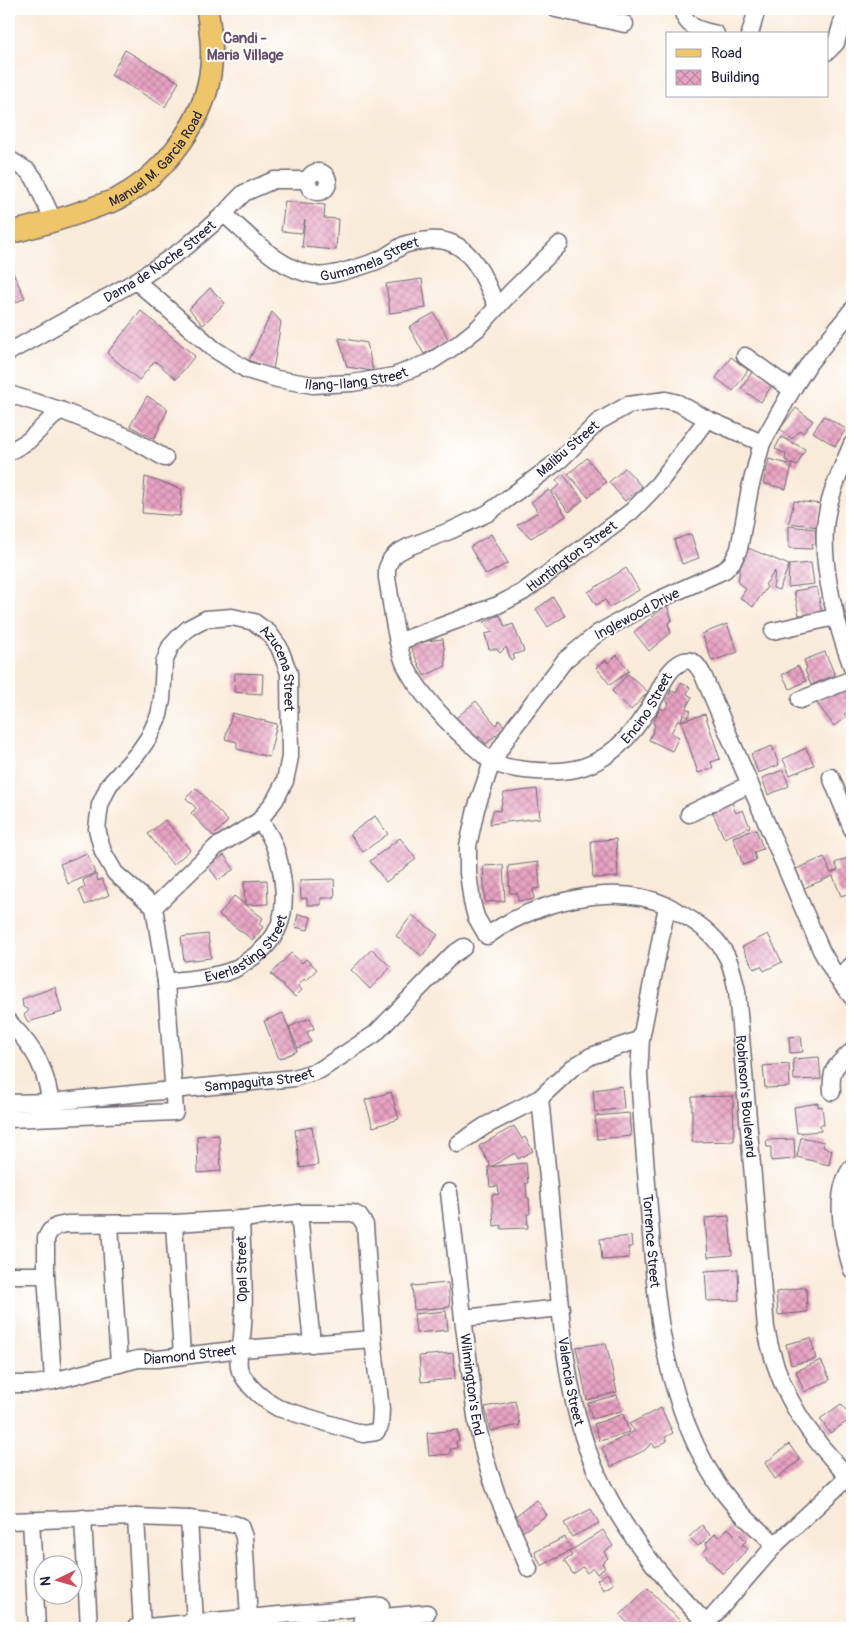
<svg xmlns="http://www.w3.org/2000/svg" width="861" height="1637" font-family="Pangolin,sans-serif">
<defs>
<pattern id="building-cross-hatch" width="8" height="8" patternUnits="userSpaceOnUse" patternTransform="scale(1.25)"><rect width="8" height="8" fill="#e9a3c2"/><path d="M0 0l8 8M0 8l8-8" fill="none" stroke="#bc849f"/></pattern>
</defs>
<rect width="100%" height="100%" fill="#fff"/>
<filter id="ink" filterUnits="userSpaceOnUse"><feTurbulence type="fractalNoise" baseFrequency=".02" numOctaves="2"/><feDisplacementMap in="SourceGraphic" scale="10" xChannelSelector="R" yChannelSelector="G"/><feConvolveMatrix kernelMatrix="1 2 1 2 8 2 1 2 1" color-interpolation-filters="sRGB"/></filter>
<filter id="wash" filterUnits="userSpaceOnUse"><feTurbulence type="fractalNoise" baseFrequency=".0096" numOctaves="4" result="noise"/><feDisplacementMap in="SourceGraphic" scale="20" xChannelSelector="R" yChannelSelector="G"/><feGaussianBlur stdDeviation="1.12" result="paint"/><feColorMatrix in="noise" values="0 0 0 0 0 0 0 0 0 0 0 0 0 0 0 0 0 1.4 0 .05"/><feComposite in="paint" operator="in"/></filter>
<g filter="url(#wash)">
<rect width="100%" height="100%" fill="#f9ebda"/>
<g id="blocks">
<path fill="url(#building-cross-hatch)" d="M125 50 179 82 165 107 111 75Z
M285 201 325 205 324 218 338 219 336 250 302 247 305 220 302 233 281 231Z
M9 264 25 298 9 306Z
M422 279 426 308 390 313 386 284Z
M210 288 225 303 203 325 189 309Z
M141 311 195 356 176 379 155 361 139 380 107 353Z
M272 312 281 322 273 370 249 360Z
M434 313 449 340 424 354 409 327Z
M339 338 367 343 373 371 347 367Z
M731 357 748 370 733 391 716 378Z
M754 369 774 382 761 402 741 389Z
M147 396 168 409 154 439 130 426Z
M796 408 813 421 803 433 800 430 792 439 780 429Z
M824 416 846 429 835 446 813 432Z
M781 437 805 449 797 466 785 460 786 454 775 449Z
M587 458 606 482 588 497 568 474Z
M769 459 792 465 786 489 763 483Z
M625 468 642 487 625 501 609 482Z
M563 474 583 500 569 512 552 491 560 485 556 480Z
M145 477 182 489 180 516 142 513Z
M549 490 566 516 531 538 517 525 538 512 531 502Z
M794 501 822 504 818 527 789 523Z
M789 526 815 529 816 543 812 544V549L789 548Z
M491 534 508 563 486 575 470 547Z
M691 534 699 558 682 564 674 540Z
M748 548 789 565 779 590 773 588 775 571 765 585 767 587 753 607 740 598 746 589 738 583 740 568Z
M811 563 814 584 788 587 789 565Z
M626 568 639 590 610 607 605 600 596 605 588 592Z
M817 587 822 614 799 615 794 591Z
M553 597 565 616 548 627 536 609Z
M852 602V624L848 625 843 605Z
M667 605 672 620 668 623 671 633 649 651 634 632Z
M500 615 505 627 513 624 524 651 513 655 515 659 511 660 506 647 500 653 497 649H489L485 634 493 632 484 622Z
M727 624 738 652 712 661 702 634Z
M443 639 446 666 424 676 409 643Z
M825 652 835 675 811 685 805 670 807 669 804 660Z
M617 655 629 671 610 685 596 667 606 660 608 663Z
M798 666 806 681 790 689 782 675Z
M235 673 263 674 262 694 234 692Z
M628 674 648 692 631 710 612 691Z
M681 683 690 687 687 694 692 697 686 708 691 711 688 717 683 714 681 721 678 720 671 733 679 737 672 751 649 740 655 726 653 723 660 708 665 710 669 703 666 702 671 690 676 693Z
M845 686 851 693 846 697 852 705V708L844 714 846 717 834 726 816 702Z
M476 701 496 725 499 720 505 727 486 744 479 736 477 744 455 719Z
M232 713 277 724 269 757 237 749V742L225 739Z
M705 714 720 759 711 762 713 768 698 773 681 721Z
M772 746 779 765 758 773 751 754Z
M806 748 814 765 790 775 783 759Z
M783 770 789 786 768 795 762 778Z
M196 788 228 821 213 836 191 813 196 808 186 798Z
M537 789 540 818 490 824 493 810 500 811 504 793Z
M732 803 736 813 743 810 750 827 724 838 712 811Z
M375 816 388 834 363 852 350 834Z
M165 820 190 850 173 865 148 834Z
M756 829 763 849 754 852 756 860 743 865 733 837Z
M400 838 416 859 386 882 370 861Z
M616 839 618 877 593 878 591 841Z
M87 853 95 873 68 884 60 864Z
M224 855 234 869 218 880 208 866Z
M852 856V892L841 896 833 876 804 888 796 869 824 857 831 873 838 870 835 863Z
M538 862 540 888 533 889 534 899 518 901 517 893H510L508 866Z
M503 865 505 901 485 902 483 866Z
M96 874 98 881 102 879 109 895 85 905 79 890 85 887 83 880Z
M334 879 335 898H321V905H307V898L301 899 300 880Z
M267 880 268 904 245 905 244 881Z
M234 896 263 918 259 924 263 927 253 940 219 915Z
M298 914 311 917 308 930 295 927Z
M412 915 438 935 422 956 396 936Z
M208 934 211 958 184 961 181 937Z
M768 934 782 962 764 971 761 966 754 969 742 947Z
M372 949 391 967 370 989 351 970Z
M291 953 302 963 306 959 317 969 306 981 304 979 298 986 302 990 295 997 271 974Z
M55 987 62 1012 28 1022 24 1015 29 1010 23 1007 22 999Z
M283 1013 297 1051 279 1059 264 1021Z
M310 1018 314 1029 307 1032 311 1042 298 1048 289 1027Z
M801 1036 803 1052 790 1053 789 1037Z
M819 1057 821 1079 794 1080 793 1059Z
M789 1064 790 1087 765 1088 763 1066Z
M622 1086 624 1108 595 1112 593 1090Z
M391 1092 399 1119 373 1127 365 1100Z
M733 1096 734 1141 692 1142V1097Z
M818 1103V1107L822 1106 824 1125H820L821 1131 797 1133 794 1107Z
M629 1113 631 1136 597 1139 595 1116Z
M514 1126 522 1139 525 1137 533 1151 518 1159 515 1153 491 1167 479 1146Z
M312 1127 318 1165 300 1168 295 1130Z
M219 1135 221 1171 198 1173 197 1136Z
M801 1137 824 1142 823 1147 832 1150 829 1165 797 1157Z
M794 1139 795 1159 771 1161V1147H767L766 1140Z
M526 1163 528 1183H526L527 1198H529L530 1214H527L528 1228 501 1229V1225L494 1226 492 1195 499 1194 498 1186 490 1187 488 1167Z
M729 1216 732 1255 708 1257 705 1218Z
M631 1236 632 1247H628L629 1258 602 1260 600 1239Z
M738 1269 739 1300 707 1301 705 1271Z
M448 1283 450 1307 414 1310 412 1286Z
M806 1287 807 1312 778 1315 776 1292Z
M446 1311 448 1330 416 1333 414 1314Z
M811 1338 816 1359 791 1365 786 1344Z
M606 1343 617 1392 587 1400 576 1347Z
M453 1353 455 1379 421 1382 419 1356Z
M821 1360 830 1380 804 1392 796 1371Z
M617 1395 621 1411 592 1419 588 1403Z
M515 1401 520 1425 490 1431 485 1407Z
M841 1404 852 1418 830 1433 820 1419Z
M661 1408 673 1433 665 1437 667 1441 655 1448 652 1443 645 1450 611 1467 602 1448 635 1431 629 1424Z
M623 1414 629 1432 600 1441 594 1424Z
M457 1430 459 1441H456L457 1448 450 1449V1454L429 1456 427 1433Z
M789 1444 800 1460 775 1479 765 1463Z
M537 1500 547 1515 515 1537 514 1517Z
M591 1509 599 1523 572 1537 564 1523Z
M702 1525 710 1535 698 1546 689 1537Z
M728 1528 736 1536 739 1533 746 1541 742 1545 748 1549 723 1574 703 1553 708 1547 706 1543 715 1534 719 1537Z
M603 1530 613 1546 604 1552 608 1558 602 1563 605 1568 597 1574 593 1568 587 1573 583 1567 573 1574 564 1561 572 1556 569 1552Z
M565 1537 572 1550 541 1566 535 1552Z
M607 1573 614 1584 603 1590 597 1580Z
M648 1588 687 1628H632L620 1615Z
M366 1621V1628H348V1623Z"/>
</g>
</g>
<g filter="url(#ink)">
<use href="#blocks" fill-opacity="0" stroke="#6d6873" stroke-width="1"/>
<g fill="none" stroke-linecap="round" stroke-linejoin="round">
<g stroke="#6d6873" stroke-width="19">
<g id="minor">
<path d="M556 9 625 24"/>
<path d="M682 9C686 28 699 30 716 34"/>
<path d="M750 34 757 9"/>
<path d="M827 52 836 43 846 9"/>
<path d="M9 159 28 171 34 178 54 222"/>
<circle cx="318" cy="182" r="10"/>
<path id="s1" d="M224 214C251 237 279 270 315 275 325 277 339 273 349 270 359 267 371 264 381 259 389 255 396 249 404 245 412 242 422 241 430 240 470 237 484 277 497 307"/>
<path id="s2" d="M136 281 214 349 247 370 277 379 313 385 352 383 394 376 430 362 458 344 478 328 512 291 560 244"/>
<path id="s3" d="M852 310 810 362 792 390 762 443 750 488 739 549 733 561 725 570 656 601 598 633 565 660 514 727 492 762 476 809 468 846V873L472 902 476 917 487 936C533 902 614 881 668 906 674 909 679 913 685 916 701 925 717 938 726 955 732 965 734 979 737 991L766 1328C775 1379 798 1422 833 1460 839 1467 845 1474 852 1479"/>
<path id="s4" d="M9 352 136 281 186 247 224 214 233 204 244 193 274 180H308"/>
<path d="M745 356 792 390"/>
<path d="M9 394 60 410 130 438 165 458"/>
<path id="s5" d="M762 443 707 419 678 403 666 400 628 405 598 422 561 459 488 513 452 530 408 547 397 553 391 559 387 568V578C392 605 394 634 403 660 415 691 455 731 480 752 484 755 488 760 492 762 511 771 549 773 570 770 610 764 638 729 656 696 663 683 669 667 684 661 694 658 699 668 703 675L821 950 837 978 852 997"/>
<path d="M852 444C841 470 827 499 825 528 822 572 837 627 852 667"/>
<path d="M9 452 28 441 60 410"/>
<path d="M773 631 835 617"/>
<path id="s6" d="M398 642 498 605 523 592 632 511 659 483 707 419"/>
<path d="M800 700 852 679"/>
<path d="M831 777 852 829"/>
<path d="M689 814 750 784"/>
<path id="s7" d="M667 906 641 1039 639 1074C642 1123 646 1172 650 1221 652 1249 654 1278 658 1307 665 1368 684 1433 718 1485 734 1508 754 1527 776 1544"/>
<path d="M837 978 852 965"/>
<path id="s8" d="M166 982C188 979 210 978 230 971 236 969 242 965 247 961 280 941 288 914 282 876 279 857 273 835 259 821"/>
<path d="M9 1022C37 1051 47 1070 52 1111"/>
<path d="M832 1092C830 1069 835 1066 852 1051"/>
<path id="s9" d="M540 1098C546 1157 552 1216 557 1275 562 1328 567 1386 583 1436 606 1511 653 1569 707 1624"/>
<path id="s10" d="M9 1103 51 1102 294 1078 320 1070 375 1034 452 955 464 947"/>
<path id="s11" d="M9 1119 175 1112 166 982 154 907 115 873 103 852 97 829 100 805 109 785 138 753 149 737 159 715 162 700 164 663 170 647 180 636 189 628 206 619 232 617 254 622 269 633 279 647 289 673 290 757 285 781 275 800 259 821 216 847 154 907"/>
<path d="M458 1144 485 1126 540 1098 572 1068 591 1056 641 1039"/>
<path d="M852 1167C832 1193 843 1241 852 1270"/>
<path id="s12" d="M449 1192 463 1318 477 1424 485 1458 497 1495 529 1569"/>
<path d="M299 1213H353L359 1216 365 1225 373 1339 381 1410 380 1426 376 1432 363 1434 278 1408C264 1400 248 1387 240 1371 236 1361 241 1348 242 1337 246 1301 242 1256 241 1219Z"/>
<path d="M299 1213 312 1344"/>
<path d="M174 1223 182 1356"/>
<path d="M110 1225 119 1364"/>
<path d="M9 1275H46"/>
<path d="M463 1318 561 1308"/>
<path d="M53 1381 46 1275V1238L50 1231 57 1226 67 1224 174 1223 241 1219"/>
<path id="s13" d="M9 1384H35L53 1381 138 1359H158L241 1349 373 1339"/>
<path d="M136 1517 142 1628"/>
<path d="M83 1518 89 1628"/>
<path d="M189 1519 195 1623"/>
<path d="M31 1520 37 1628"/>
<path d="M9 1521 136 1517 189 1519 234 1524 240 1526 244 1537 249 1618"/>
<path d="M362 1619 427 1613"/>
<path d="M135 1628 381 1606"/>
<path d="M703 1628 776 1544 848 1477"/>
</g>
</g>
<g stroke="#6d6873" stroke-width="24">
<g id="major">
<path id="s14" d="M9 233C38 226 65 218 93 208 102 204 113 202 121 197 166 172 207 118 211 66 213 48 210 27 207 9"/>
</g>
</g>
<use href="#minor" stroke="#fff" stroke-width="16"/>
<use href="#major" stroke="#eec569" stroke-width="21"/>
</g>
</g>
<g text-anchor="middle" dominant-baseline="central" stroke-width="4" stroke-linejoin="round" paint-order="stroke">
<g font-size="14" fill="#22223b" stroke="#fff">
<text stroke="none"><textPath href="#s14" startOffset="170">Manuel M. Garcia Road</textPath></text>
<text stroke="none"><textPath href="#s1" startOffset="169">Gumamela Street</textPath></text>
<text stroke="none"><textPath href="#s4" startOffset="176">Dama de Noche Street</textPath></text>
<text stroke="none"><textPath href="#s2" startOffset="254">Ilang-Ilang Street</textPath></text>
<text transform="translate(568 449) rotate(-41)">Malibu Street</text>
<text stroke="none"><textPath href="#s6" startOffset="195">Huntington Street</textPath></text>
<text transform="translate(637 614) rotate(-28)">Inglewood Drive</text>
<text stroke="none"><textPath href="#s11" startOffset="825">Azucena Street</textPath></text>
<text stroke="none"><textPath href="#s5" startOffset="851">Encino Street</textPath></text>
<text stroke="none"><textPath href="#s8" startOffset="92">Everlasting Street</textPath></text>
<text stroke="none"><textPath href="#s10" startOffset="251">Sampaguita Street</textPath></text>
<text stroke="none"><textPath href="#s3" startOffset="1198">Robinson's Boulevard</textPath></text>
<text stroke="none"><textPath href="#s7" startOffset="338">Torrence Street</textPath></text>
<text transform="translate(242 1269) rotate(-91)">Opal Street</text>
<text stroke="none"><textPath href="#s13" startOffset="184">Diamond Street</textPath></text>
<text stroke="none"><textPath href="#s9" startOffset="285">Valencia Street</textPath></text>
<text stroke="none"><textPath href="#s12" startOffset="194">Wilmington's End</textPath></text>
</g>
<g font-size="15" font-weight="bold" fill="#684f6a" stroke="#fff">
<text x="245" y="38">Candi -<tspan x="245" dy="17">Maria Village</tspan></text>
</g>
</g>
<rect width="861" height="1637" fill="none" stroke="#fff" stroke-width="30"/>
<rect x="666" y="32" width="162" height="65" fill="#ffffff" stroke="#a7a7b1"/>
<rect x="676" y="49" width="25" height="8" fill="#eec569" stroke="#a7a7b1"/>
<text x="711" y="58" font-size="15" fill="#22223b">Road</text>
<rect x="676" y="70" width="25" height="15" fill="url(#building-cross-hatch)" stroke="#a7a7b1"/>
<text x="711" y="82" font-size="15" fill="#22223b">Building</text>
<g transform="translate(58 1580) rotate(265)"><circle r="24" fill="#ffffff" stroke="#a7a7b1"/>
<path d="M0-4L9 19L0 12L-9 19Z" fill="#d1495b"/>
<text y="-8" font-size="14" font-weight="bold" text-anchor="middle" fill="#22223b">N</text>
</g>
</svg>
